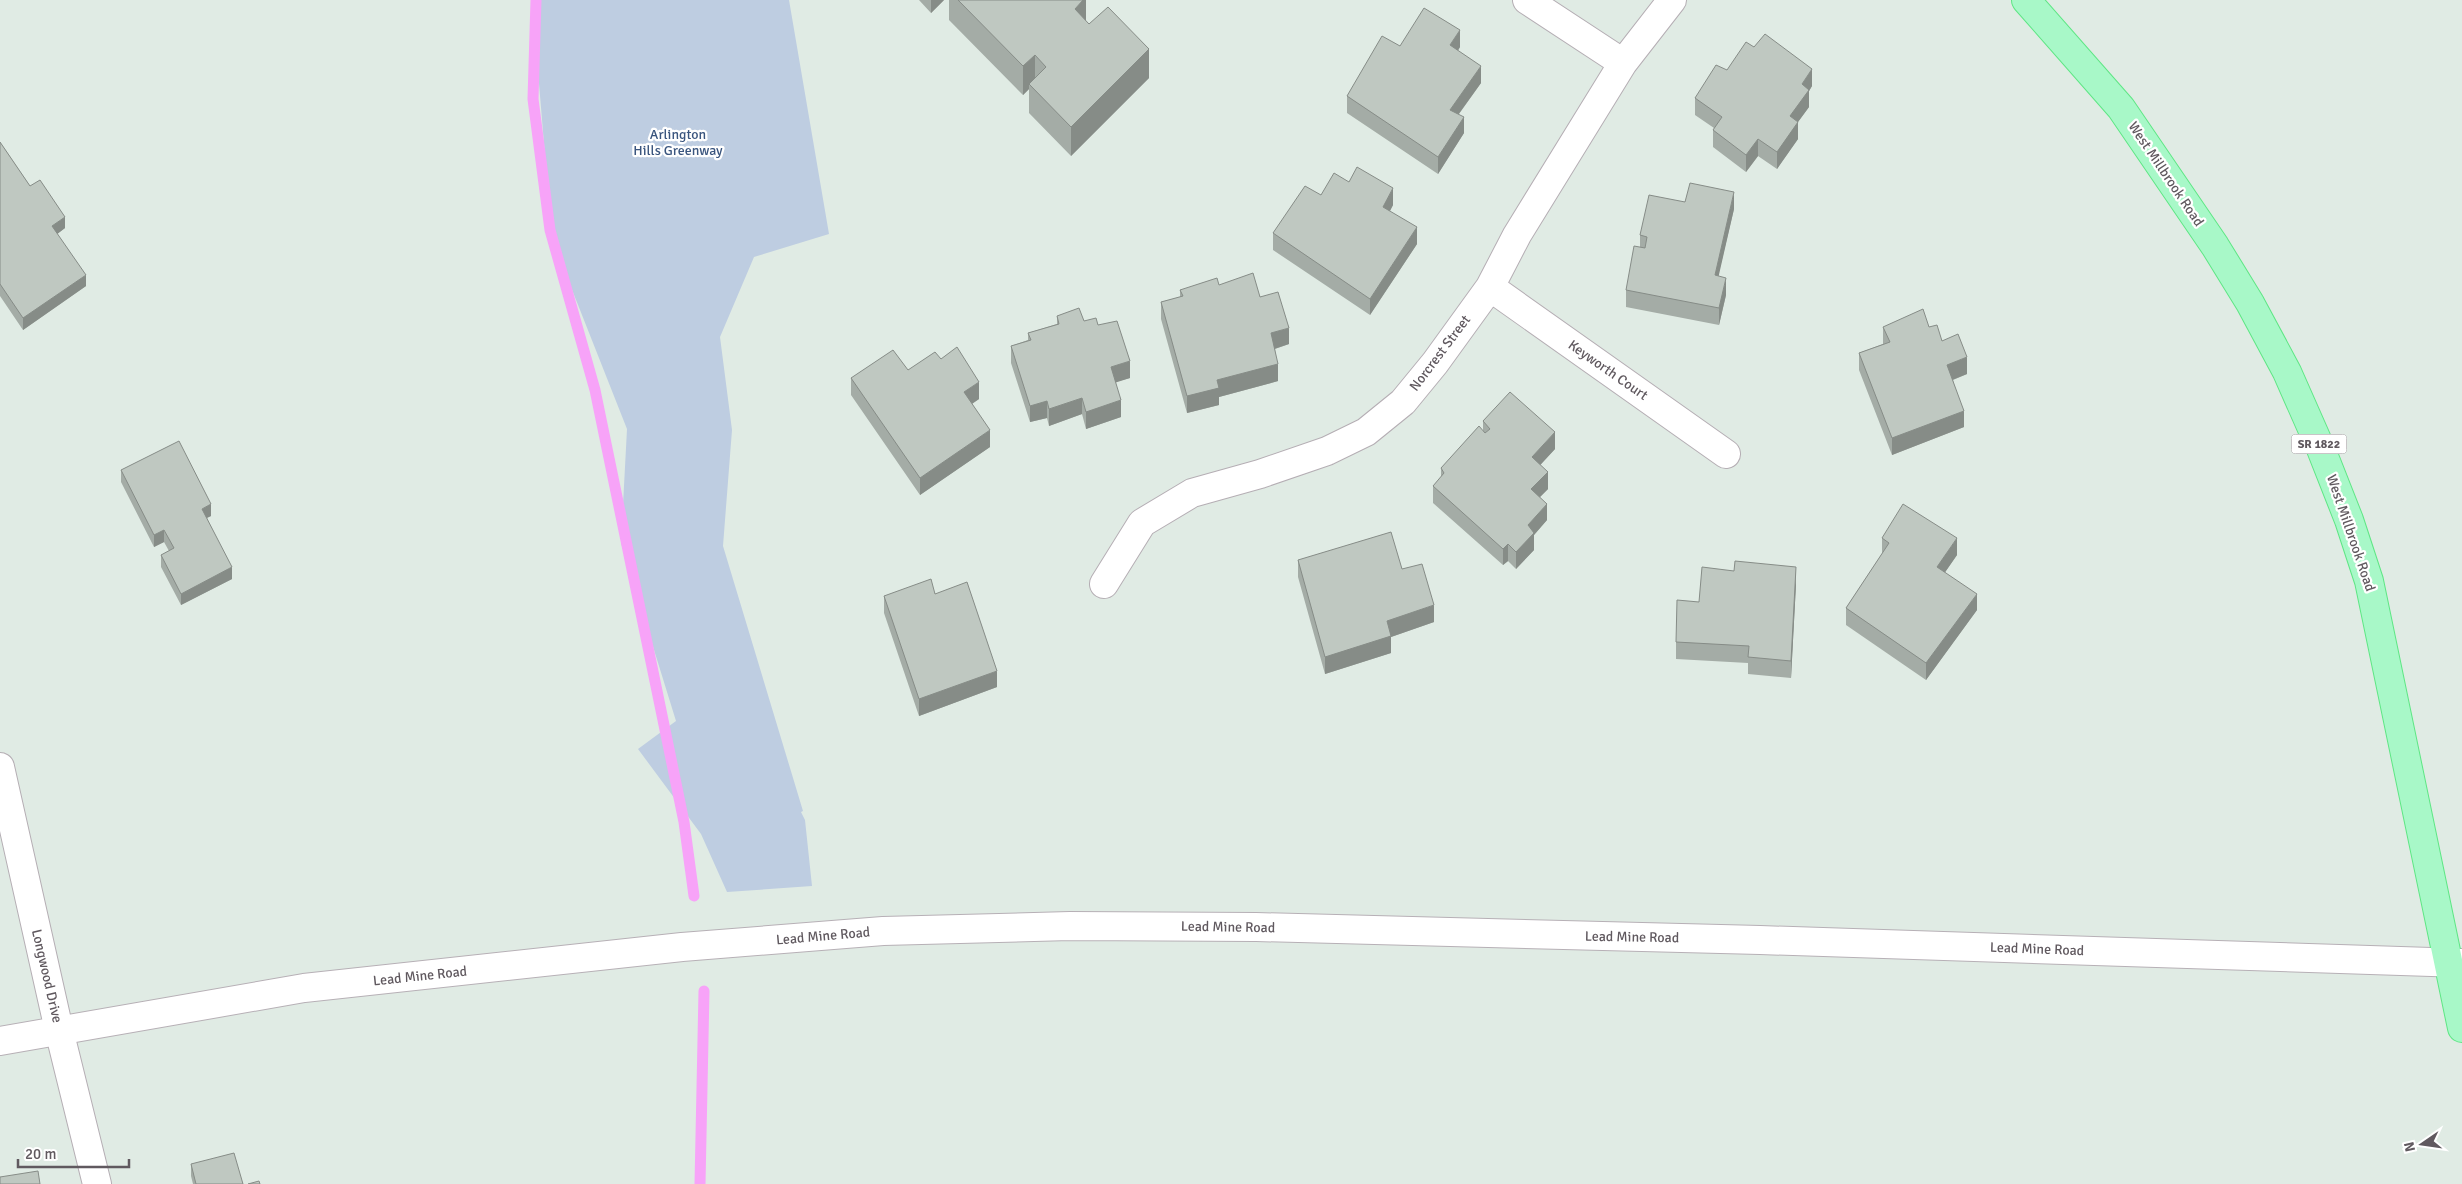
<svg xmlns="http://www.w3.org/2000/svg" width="2462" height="1184" font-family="Signika,sans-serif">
<rect width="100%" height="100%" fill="#e0ebe4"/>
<path fill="#becde1" d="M532 0H789L829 234 754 257 720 337 732 430 723 546 803 811 801 812 805 820 812 886 727 892 701 834 638 749 676 721 621 543 627 429 552 239Z"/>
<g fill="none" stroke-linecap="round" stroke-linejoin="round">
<path stroke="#f7a3f8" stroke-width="11" d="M536 0 533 99 550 230 595 390 684 822 694 896
M700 1184 704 991"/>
<g stroke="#b5aeb4" stroke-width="30">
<path id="street" d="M1527 0 1623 63
M1490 287 1726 454
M1104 584 1142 523 1192 493 1260 474 1327 451 1366 432 1403 402 1435 363 1490 287 1517 235 1623 63 1672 0
M0 767 59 1030 97 1184"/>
</g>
<g stroke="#b7b0b6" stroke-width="30">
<path id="secondary" d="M0 1041 304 988 682 947 883 931 1070 926 1256 927 1760 940 2462 963"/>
</g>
<g stroke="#5ee684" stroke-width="30">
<path id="primary" d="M2026 0 2121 108 2215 246 2250 303 2287 372 2321 449 2349 520 2369 581 2462 1028"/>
</g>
<use href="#street" stroke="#fff" stroke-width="28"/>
<use href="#secondary" stroke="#fff" stroke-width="28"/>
<use href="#primary" stroke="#a8f8c8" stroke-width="28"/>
</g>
<path fill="#a4aca6" d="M919 0H944L931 13Z
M949 0H1086V21L1149 78 1071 156 1029 113V89L1023 95 949 20Z
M1400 46 1460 47 1458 51 1481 83 1459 114 1464 133 1438 174 1347 113V96Z
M1727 70 1812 86 1809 91V107L1798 122V139L1777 169 1758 156 1746 172 1713 147V130L1714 128 1695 115V98Z
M0 142 30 186 65 228 57 234 86 286 23 330 0 296Z
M1349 182 1393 205 1390 211 1417 244 1370 315 1273 250V233L1321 195Z
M1685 202 1734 209 1718 276 1726 295 1719 325 1626 307V290L1640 247V235Z
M1219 285 1260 297 1289 344 1275 349 1278 381 1219 397V405L1187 413 1161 319V302L1180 297V290Z
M1057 316 1098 325 1130 378 1115 382 1121 417 1086 429 1082 414 1049 426 1047 418 1030 422 1011 363V346L1028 340V333L1057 324Z
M1883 327H1929L1942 341 1967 374 1953 380 1964 427 1892 455 1859 370V353L1883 344Z
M941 359 979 399 972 404 990 447 920 495 851 395V378L908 370Z
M1483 421 1555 449 1540 465 1548 489 1540 497 1547 520 1534 535V550L1516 569 1508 561 1503 565 1433 503V486L1441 478V468L1483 431Z
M121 470 211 516 207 518 232 579 181 605 161 567V555L169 551 164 542 154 547 121 482Z
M1882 538 1957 555 1945 572 1977 610 1926 680 1846 625V608L1882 554Z
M1298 560 1402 569 1434 622 1391 637V653L1325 674 1298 577Z
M1796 584 1791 678 1748 674V663L1676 659V642L1699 602Z
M935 594 997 687 919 716 884 613V596Z
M191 1164 243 1184H193L191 1176Z"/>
<path fill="#868c87" d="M931 0H944L931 13Z
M1083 0H1086V25L1075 9Z
M1460 30V47L1450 62V45Z
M1149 49V78L1071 156V127Z
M1035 55V84H1029V89L1023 95V66Z
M1481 66V83L1450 126V110Z
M1812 69V86L1809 91V107L1798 122V139L1777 169V152L1802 84Z
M1464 117V133L1438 174V157Z
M1758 139V156L1746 172V155Z
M1393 188V205L1383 224V207Z
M1734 192V209L1715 292V275Z
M65 217V228L52 238V226Z
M1417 227V244L1370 315V299Z
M86 275V286L23 330V318Z
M1726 278V295L1719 325V308Z
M1289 328V344L1271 350V333Z
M1967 357V374L1947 382V365Z
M1130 361V378L1111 384V367Z
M1278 364V381L1219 397V405L1187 413V396L1217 380Z
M979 382V399L964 409V392Z
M1082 398V414L1049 426V409Z
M1121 400V417L1086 429V412Z
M1047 401V418L1030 422V406Z
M1964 411V427L1892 455V438Z
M990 430V447L920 495V478Z
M1555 432V449L1532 474V457Z
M1548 472V489L1531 506V489Z
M211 504V516L202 520V509Z
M1547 504V520L1534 535V550L1516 569V552L1528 525Z
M164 530V542L154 547V535Z
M1957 538V555L1937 584V567Z
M1508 544V561L1503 565V549Z
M232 567V579L181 605V594Z
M1796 567V584L1791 678V661Z
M1977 594V610L1926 680V663Z
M1434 605V622L1391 637V653L1325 674V657L1387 621Z
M997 671V687L919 716V699Z"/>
<path fill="#bfc8c1" stroke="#868c87" d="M958 0H1083L1075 9 1089 24 1108 7 1149 49 1071 127 1029 84 1046 67 1035 55 1023 66Z
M1424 8 1460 30 1450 45 1481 66 1450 110 1464 117 1438 157 1347 96 1382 36 1400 46Z
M1765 34 1812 69 1802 84 1809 90 1790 116 1798 122 1777 152 1758 139 1746 155 1713 130 1722 117 1695 98 1716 65 1727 70 1746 42 1754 47Z
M0 142 30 186 40 180 65 217 52 226 86 275 23 318 0 284Z
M1357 167 1393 188 1383 207 1417 227 1370 299 1273 233 1305 186 1321 195 1334 173 1349 182Z
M1690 183 1734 192 1715 275 1726 278 1719 308 1626 290 1634 246 1645 248 1647 237 1640 235 1649 195 1685 202Z
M1253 273 1260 297 1278 292 1289 328 1271 333 1278 364 1217 380 1219 388 1187 396 1161 302 1183 296 1180 290 1217 278 1219 285Z
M1079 308 1084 321 1096 318 1098 325 1117 321 1130 361 1111 367 1121 400 1086 412 1082 398 1049 409 1047 401 1030 406 1011 346 1031 340 1028 333 1059 324 1057 316Z
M1923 309 1929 327 1937 325 1942 341 1958 334 1967 357 1947 365 1964 411 1892 438 1859 353 1890 342 1883 327Z
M957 347 979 382 964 392 990 430 920 478 851 378 893 350 908 370 935 352 941 359Z
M1510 392 1555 432 1532 457 1548 472 1531 489 1547 504 1528 525 1534 533 1516 552 1508 544 1503 549 1433 486 1444 473 1441 468 1479 426 1485 433 1490 429 1483 421Z
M179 441 211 504 202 509 232 567 181 594 161 555 174 548 164 530 154 535 121 470Z
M1903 504 1957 538 1937 567 1977 594 1926 663 1846 608 1889 543 1882 538Z
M1391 532 1402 569 1422 564 1434 605 1387 621 1391 636 1325 657 1298 560Z
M1735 561 1796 567 1791 661 1748 657 1749 646 1676 642 1677 600 1699 602 1702 567 1734 571Z
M931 579 935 594 967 582 997 671 919 699 884 596Z
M234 1153 243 1184H196L191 1164Z
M38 1171 40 1184H0V1177Z
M259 1181 260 1184H248Z"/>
<g text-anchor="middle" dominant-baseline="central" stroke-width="4.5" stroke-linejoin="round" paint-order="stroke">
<rect fill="#fff" stroke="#908b8f" stroke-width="1" x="2291.5" y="434.5" width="55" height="19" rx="4"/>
<g font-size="12" font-weight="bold" fill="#60595f">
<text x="2319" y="444">SR 1822</text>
</g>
<g font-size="14" fill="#3a557e" stroke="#fff">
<text x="678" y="134">Arlington<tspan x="678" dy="16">Hills Greenway</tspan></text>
</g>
<g font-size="14" fill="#60595f" stroke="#fff">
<text transform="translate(2166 174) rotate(56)">West Millbrook Road</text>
<text transform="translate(1440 353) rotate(-53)">Norcrest Street</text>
<text transform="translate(1608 370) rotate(35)">Keyworth Court</text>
<text transform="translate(2351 533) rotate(71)">West Millbrook Road</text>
<text transform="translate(1228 927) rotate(1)">Lead Mine Road</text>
<text transform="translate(823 936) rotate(-5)">Lead Mine Road</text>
<text transform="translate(1632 937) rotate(1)">Lead Mine Road</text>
<text transform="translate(2037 949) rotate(2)">Lead Mine Road</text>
<text transform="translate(47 976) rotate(77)">Longwood Drive</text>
<text transform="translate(420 976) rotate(-6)">Lead Mine Road</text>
</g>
</g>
<g transform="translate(2422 1144) rotate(257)" stroke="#ffffff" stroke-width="4" paint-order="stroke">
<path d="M0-4L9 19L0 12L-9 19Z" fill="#60595f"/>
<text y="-8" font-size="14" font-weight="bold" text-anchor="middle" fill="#60595f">N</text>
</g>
<path d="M18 1159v8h111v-8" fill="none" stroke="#60595f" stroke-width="2.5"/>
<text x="25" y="1159" font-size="15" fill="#60595f" stroke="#ffffff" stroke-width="4" paint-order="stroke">20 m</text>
</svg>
